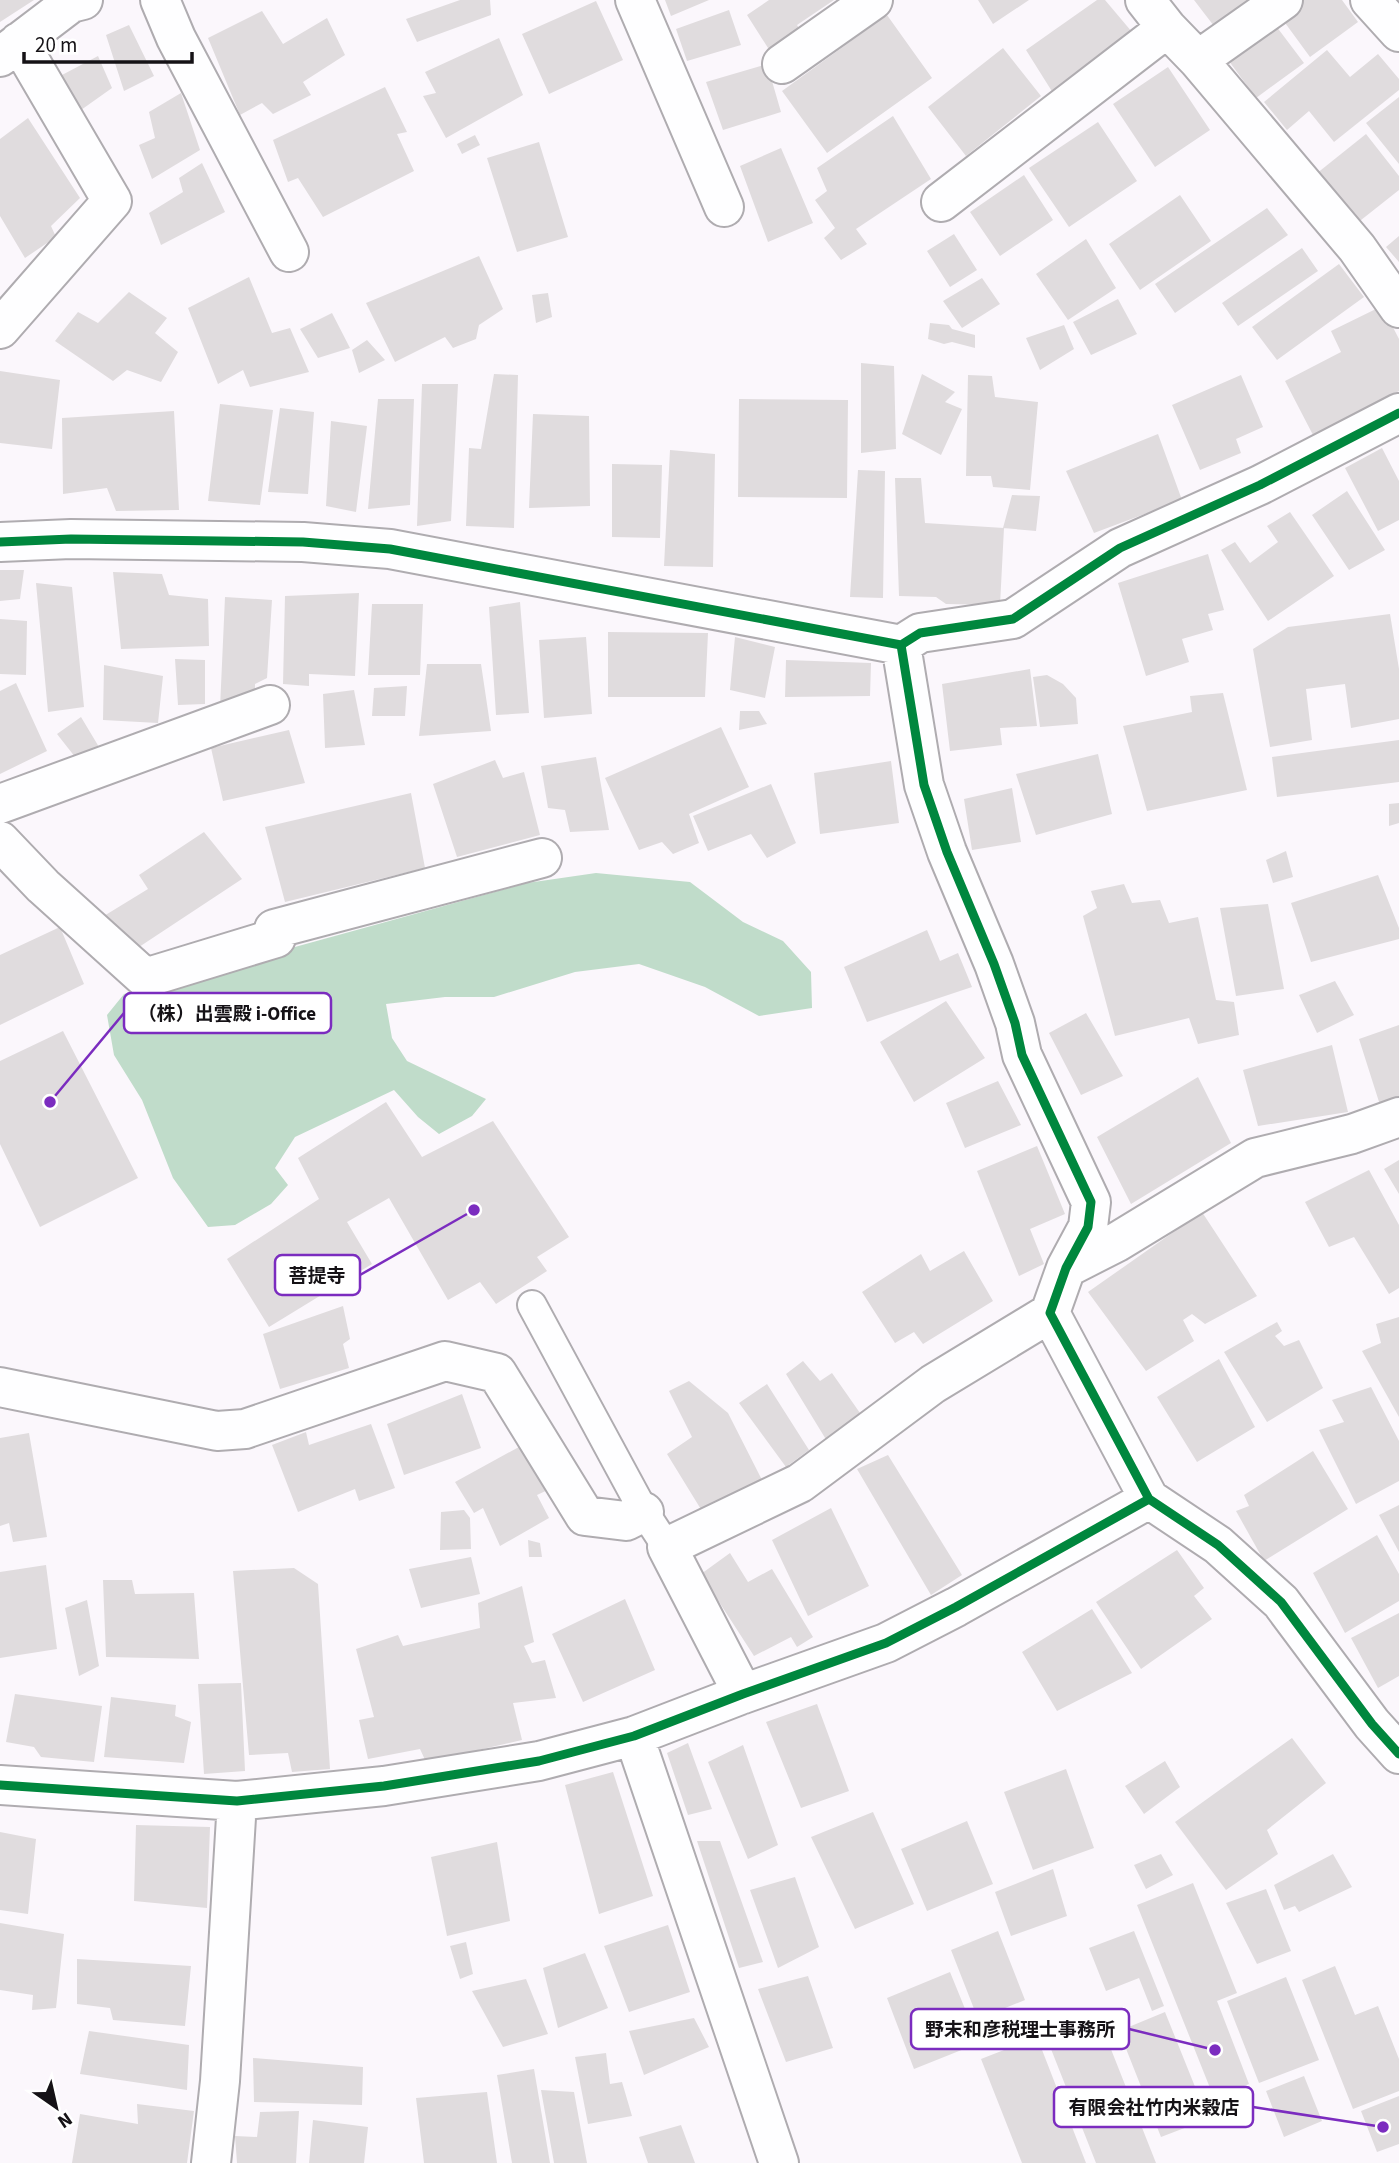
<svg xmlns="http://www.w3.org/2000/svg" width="1399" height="2163" font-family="'Source Sans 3','Noto Sans JP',sans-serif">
<rect width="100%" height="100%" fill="#fbf7fc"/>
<path fill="#c0dcca" d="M596 873 690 882 743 922 783 941 811 972 812 1008 759 1016 705 987 639 964 575 972 494 997H445L386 1004 392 1038 407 1061 486 1099 472 1116 439 1134 418 1117 394 1090 295 1137 275 1168 288 1185 271 1204 235 1225 208 1227 173 1178 142 1100 114 1055 107 1015 124 994 527 883Z"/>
<path fill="#e0dcde" d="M0 0H34L0 22Z
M460 0H490L491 15 417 42 406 19Z
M665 0H709L671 16Z
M769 0H834L797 25 805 38 775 59 747 15Z
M978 0H1029L993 24Z
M1097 0H1105L1132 32 1053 93 1026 50Z
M1194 0H1257L1217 30Z
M1302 0H1342L1358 22 1310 57 1280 16Z
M596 1 623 60 549 94 522 34Z
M729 10 741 45 687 61 676 29Z
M262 11 283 44 327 18 345 55 303 82 311 95 273 114 262 103 240 115 208 38Z
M887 15 932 78 827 153 782 91Z
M1273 22 1304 63 1256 98 1226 57Z
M129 25 154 76 124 91 106 35Z
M499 38 523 95 446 138 423 96 436 93 425 72Z
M1003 48 1041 96 966 156 928 107Z
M1327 50 1350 77 1378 54 1399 79V90L1334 142 1309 111 1287 130 1264 102Z
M98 56 112 88 81 110 62 75Z
M767 64 781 112 723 130 706 82Z
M1168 67 1210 130 1155 167 1113 104Z
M385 87 407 132 397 134 414 171 323 217 298 178 288 182 273 140Z
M181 93 200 150 152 179 139 145 155 138 149 112Z
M1399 97V164L1366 123Z
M893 116 931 179 856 229 867 244 841 260 824 238 835 228 815 200 827 191 817 168Z
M28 118 80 198 51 226 56 237 25 258 0 216V139Z
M1098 122 1137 181 1069 227 1029 168Z
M1366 134 1399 176V190L1356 224 1316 174Z
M475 135 480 145 462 154 457 144Z
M539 142 568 237 517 252 487 158Z
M781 148 813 223 768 242 740 166Z
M202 163 225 212 161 245 149 213 183 192 179 178Z
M1024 175 1053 220 1000 256 970 212Z
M1180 195 1211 241 1140 290 1109 244Z
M1267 208 1288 235 1175 313 1155 284Z
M954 234 977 270 950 287 927 251Z
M1399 236V262L1386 247Z
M1086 239 1116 288 1068 320 1036 274Z
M1302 248 1318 271 1238 326 1222 303Z
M479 256 503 309 479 325 476 339 453 348 445 337 395 362 366 303Z
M1339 264 1364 297 1277 360 1252 327Z
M249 277 272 333 290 328 309 372 250 387 243 370 218 384 188 308Z
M982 278 1000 304 962 328 943 301Z
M129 292 167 318 155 333 178 352 161 382 127 370 113 381 55 341 78 312 98 323Z
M548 293 552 317 536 323 532 295Z
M1118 299 1137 334 1091 355 1073 322Z
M1382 306 1399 339V391L1313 435 1285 381 1341 352 1331 331Z
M332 313 350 348 318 358 300 329Z
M930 323 949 325 952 329 975 335V348L952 342 944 344 928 339Z
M1064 325 1074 349 1040 370 1026 338Z
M367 340 385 360 359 373 352 350Z
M861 363 894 366 896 449 861 453Z
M0 371 60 380 52 449 0 443Z
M494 374 518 375 514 528 466 526 469 448 481 449Z
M922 374 955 392 945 402 962 409 941 455 902 434Z
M968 375 992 376 995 397 1038 402 1030 490 993 487 991 476H966Z
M1241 375 1263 427 1236 439 1241 453 1200 470 1172 405Z
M422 384H458L451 521 417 526Z
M378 399H414L410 505 368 509Z
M739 399 848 400 847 498 738 497Z
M220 404 273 410 260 505 208 501Z
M280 408 314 412 308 494 268 492Z
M174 411 179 510 116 511 107 488 63 494 62 418Z
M533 414 589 416 590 506 529 508Z
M331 421 367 426 356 512 326 506Z
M1158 434 1182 500 1094 533 1066 471Z
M1382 448 1399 481V520L1378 531 1345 468Z
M670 450 715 454 713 567 664 566Z
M612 464 662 465 660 538 612 537Z
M858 470 885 471 883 598 850 597Z
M895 478H921L925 523 1004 528 1000 605 946 604 936 597 899 596Z
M1347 491 1385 550 1349 570 1312 515Z
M1012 495 1040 496 1036 531 1003 528Z
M1290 512 1334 576 1268 621 1221 550 1235 542 1250 563 1278 542 1267 526Z
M1208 554 1224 610 1208 614 1213 630 1182 639 1189 662 1146 676 1118 583Z
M0 570H24L20 599 0 601Z
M113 572 162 574 169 595 208 599 209 646 121 649Z
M36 583 72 587 84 707 48 712Z
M359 593 355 676 309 674V686L283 684 285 596Z
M225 597 272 600 267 678 255 684V697L220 708Z
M520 602 529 713 496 715 489 607Z
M372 604H423L420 675H368Z
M1390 614 1399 669V719L1351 728 1345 684 1306 689 1312 740 1270 747 1253 649 1288 627Z
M0 619 27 621 26 675 0 674Z
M608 632 708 633 705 697H608Z
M586 637 592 714 544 718 539 640Z
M735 637 775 647 765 698 730 690Z
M175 659 205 660V704L178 705Z
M786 660 871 663 870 696 785 697Z
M427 664H481L491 731 419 736Z
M104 665 163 676 158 723 103 720Z
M1030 669 1037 726 1000 728 1002 745 950 751 942 684Z
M1047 675 1063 684 1076 698 1078 724 1040 727 1033 677Z
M16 683 47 751 0 774V691Z
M407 686 405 716H372L374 688Z
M354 690 365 745 325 748 323 694Z
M1223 693 1247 790 1147 811 1123 726 1192 712 1190 696Z
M740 711H759L767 724 739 730Z
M81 717 99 747 79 762 57 734Z
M721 727 749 787 689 814 699 843 673 854 662 842 639 850 605 778Z
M289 730 305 783 223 801 211 748Z
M1399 740V782L1277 797 1272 757Z
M1098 754 1112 814 1036 835 1016 774Z
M596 757 609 830 570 832 565 810 548 808 541 766Z
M495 760 503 778 524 772 540 835 457 857 433 784Z
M891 761 899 823 820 834 814 773Z
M771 784 796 843 767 858 751 834 708 851 693 816Z
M1012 788 1021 842 972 850 964 799Z
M411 793 425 868 285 902 265 827Z
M1399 803V823L1389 826V804Z
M204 832 242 879 136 949 99 919 148 889 139 875Z
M1286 851 1293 877 1273 883 1266 860Z
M1378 875 1399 928V939L1311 962 1291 903Z
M1124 884 1132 903 1160 900 1169 923 1198 917 1216 1000 1234 1002 1239 1035 1198 1044 1189 1018 1115 1036 1083 916 1097 908 1091 891Z
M1268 904 1284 989 1236 996 1220 908Z
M60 927 84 984 0 1025V955Z
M927 930 940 961 958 953 972 987 867 1022 844 967Z
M1335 981 1354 1015 1317 1033 1299 995Z
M946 1001 985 1058 914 1102 880 1042Z
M1086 1013 1123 1076 1081 1095 1049 1033Z
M1399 1025V1097L1380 1105 1359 1039Z
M63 1031 138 1178 40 1227 0 1144V1061Z
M1332 1045 1348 1112 1258 1126 1243 1070Z
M1198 1077 1231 1143 1131 1204 1097 1137Z
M998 1081 1021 1125 965 1148 946 1103Z
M386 1102 422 1157 493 1121 569 1237 537 1257 547 1271 496 1304 480 1282 448 1300 389 1198 347 1222 372 1264 269 1327 227 1259 319 1199 298 1158Z
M1037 1146 1065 1214 1030 1229 1044 1264 1019 1276 977 1171Z
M1399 1160V1194L1384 1169Z
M1369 1170 1399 1225V1288L1389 1294 1354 1237 1329 1247 1305 1202Z
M1202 1212 1257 1296 1205 1324 1192 1314 1183 1320 1194 1341 1146 1371 1088 1292Z
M964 1251 993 1301 923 1344 914 1332 895 1343 862 1292 921 1254 930 1271Z
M343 1306 350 1339 343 1344 349 1368 280 1389 263 1334Z
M1399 1317V1417L1362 1351 1381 1343 1376 1324Z
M1277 1322 1282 1331 1275 1336 1284 1346 1299 1340 1323 1388 1267 1422 1224 1352Z
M1219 1359 1255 1427 1197 1462 1157 1397Z
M803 1361 820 1381 832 1373 867 1423 830 1446 786 1374Z
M689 1381 728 1413 762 1480 702 1511 667 1454 692 1437 669 1391Z
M767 1384 809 1450 786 1467 739 1403Z
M1371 1387 1399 1441V1481L1356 1504 1319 1430 1344 1422 1332 1400Z
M462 1394 481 1448 404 1475 387 1424Z
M371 1424 395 1488 359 1501 355 1489 298 1512 272 1445 306 1432 309 1445Z
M29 1433 47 1537 13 1542 9 1523 0 1526V1438Z
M528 1442 552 1488 537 1495 549 1518 500 1546 483 1508 474 1513 455 1482Z
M1313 1451 1348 1509 1264 1561 1236 1511 1249 1506 1244 1495Z
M888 1455 962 1575 931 1595 857 1469Z
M1399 1505V1552L1379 1515Z
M831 1508 869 1586 808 1616 772 1540Z
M464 1510 470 1518 471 1549 440 1550 441 1512Z
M1377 1535 1399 1574V1601L1345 1633 1313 1573Z
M528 1540 540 1543 542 1557H529Z
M1177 1550 1204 1588 1194 1596 1212 1619 1141 1669 1096 1602Z
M730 1553 748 1582 772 1569 813 1637 797 1647 791 1637 754 1656 701 1574Z
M471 1557 480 1594 421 1608 409 1569Z
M46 1565 57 1649 0 1658V1572Z
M294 1568 318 1584 330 1769 292 1772 288 1753 249 1755 233 1571Z
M103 1580H132L135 1594 194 1593 199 1659 106 1657Z
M522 1586 534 1642 524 1646 532 1663 545 1660 556 1698 513 1703 522 1740 426 1762 420 1749 368 1759 359 1720 374 1717 356 1649 398 1635 403 1646 480 1628 478 1603Z
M625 1599 655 1670 583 1702 552 1634Z
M87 1600 99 1666 79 1676 65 1608Z
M1092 1609 1132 1673 1057 1711 1022 1652Z
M1399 1613V1676L1378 1688 1351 1638Z
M241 1683 245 1771 204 1774 198 1684Z
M15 1694 102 1706 94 1762 41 1757 34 1747 6 1742Z
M111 1697 176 1705 175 1716 191 1722 184 1763 104 1757Z
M817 1704 849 1791 801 1808 766 1722Z
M1292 1738 1326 1783 1267 1830 1278 1854 1226 1890 1175 1822Z
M688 1743 712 1809 688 1815 667 1753Z
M743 1745 778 1845 748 1859 708 1762Z
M1165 1761 1180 1787 1144 1814 1125 1786Z
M1066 1769 1094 1848 1033 1870 1004 1792Z
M613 1772 653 1896 599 1914 565 1785Z
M873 1812 914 1904 855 1929 811 1837Z
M967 1821 993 1884 927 1911 901 1849Z
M136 1825 210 1827 207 1908 134 1901Z
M0 1832 36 1839 28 1914 0 1910Z
M697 1841H720L763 1962 739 1968Z
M497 1842 510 1921 447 1936 431 1857Z
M1161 1854 1173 1875 1146 1889 1134 1865Z
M1333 1854 1352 1887 1299 1912 1295 1906 1284 1910 1274 1885Z
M1053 1869 1067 1916 1011 1936 995 1892Z
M795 1877 819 1947 778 1968 750 1890Z
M1193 1883 1237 1993 1217 2001 1249 2084 1214 2098 1137 1905Z
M1266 1889 1291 1951 1257 1964 1226 1903Z
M0 1923 64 1934 56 2008 32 2010 33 1995 0 1990Z
M668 1925 690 1992 629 2012 604 1946Z
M998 1931 1025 2000 978 2019 951 1950Z
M1134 1931 1164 2006 1152 2011 1139 1978 1106 1991 1089 1948Z
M466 1942 473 1974 460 1979 450 1946Z
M585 1953 608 2008 558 2028 543 1968Z
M77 1959 191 1966 185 2026 113 2020 110 2008 77 2004Z
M1335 1966 1355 2015 1378 2006 1399 2059V2091L1353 2109 1302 1980Z
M950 1972 979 2043 914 2069 887 1998Z
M808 1976 833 2048 786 2062 758 1989Z
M1286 1977 1319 2060 1259 2083 1227 2001Z
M526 1979 548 2034 503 2047 472 1991Z
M1165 2012 1208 2119 1161 2137 1119 2031Z
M694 2018 709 2047 644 2075 629 2031Z
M1101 2024 1156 2163H1096L1049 2044Z
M89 2031 189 2045 187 2090 80 2074Z
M1037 2037 1086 2163H1022L981 2059Z
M606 2053 610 2084 622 2082 632 2116 588 2124 575 2057Z
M253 2058 363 2067 362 2105 254 2102Z
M534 2069 550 2163H512L497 2075Z
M1304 2076 1322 2121 1284 2137 1266 2091Z
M541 2090 574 2092 587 2163H554Z
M487 2092 497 2163H424L416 2098Z
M1399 2096V2144L1377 2152 1361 2111Z
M137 2104 194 2111 187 2163H72L80 2114 138 2124Z
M299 2111 296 2163H237L235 2136 257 2137 260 2112Z
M313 2120 368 2127 364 2163H309Z
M681 2125 695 2163H648L639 2137Z"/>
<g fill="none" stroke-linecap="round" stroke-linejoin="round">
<g stroke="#afacb0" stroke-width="32">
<path id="lane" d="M532 1305 644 1512 667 1547"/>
</g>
<g stroke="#afacb0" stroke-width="42">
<path id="street" d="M160 0 176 38 289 252
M635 0 724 207
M1145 0 1167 28 1198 60 1357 248 1399 308
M1370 0 1399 32
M0 57 71 3 83 0
M1198 60 1283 0
M782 64 873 0
M941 202 1167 28
M0 329 112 201 19 42
M0 542 71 539 303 542 390 549 901 645 920 633 1013 619 1120 548 1260 485 1399 413
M901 645 924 785 947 852 994 964 1015 1023 1022 1055 1091 1202 1088 1227 1066 1268 1050 1313 1149 1499 1218 1545 1281 1602 1372 1724 1399 1754
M0 804 270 705
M0 841 43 886 145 978 276 938 274 929 542 858
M1066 1268 1117 1242 1255 1158 1352 1134 1399 1117
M0 1387 217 1431 245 1429 445 1361 497 1373 585 1516 626 1521 644 1512
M743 1694 667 1547 800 1483 933 1384 1050 1313
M634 1736 779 2163
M0 1785 237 1801 384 1786 539 1761 634 1736 743 1694 886 1643 956 1607 1149 1499
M211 2163 220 2081 237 1801"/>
</g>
<use href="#lane" stroke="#fefeff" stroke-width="28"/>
<use href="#street" stroke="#fefeff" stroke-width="38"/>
<g stroke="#fff" stroke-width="13">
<path id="cycleway" d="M0 542 71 539 303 542 390 549 901 645 920 633 1013 619 1120 548 1260 485 1399 413
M901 645 924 785 947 852 994 964 1015 1023 1022 1055 1091 1202 1088 1227 1066 1268 1050 1313 1149 1499 1218 1545 1281 1602 1372 1724 1399 1754
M0 1785 237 1801 384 1786 539 1761 634 1736 743 1694 886 1643 956 1607 1149 1499"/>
</g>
<use href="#cycleway" stroke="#00873e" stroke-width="9"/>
</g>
<path fill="none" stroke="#7b2cbf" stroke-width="2.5" d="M50 1102L124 1013M474 1210L360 1275M1215 2050L1129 2029M1383 2127L1253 2107"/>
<g fill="#7b2cbf" stroke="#fff" stroke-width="2.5">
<circle cx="50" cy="1102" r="7"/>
<circle cx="474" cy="1210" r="7"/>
<circle cx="1215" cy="2050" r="7"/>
<circle cx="1383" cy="2127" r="7"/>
</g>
<g fill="#fff" stroke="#7b2cbf" stroke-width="2.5">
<rect x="124" y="993" width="207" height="40" rx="7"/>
<rect x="275" y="1255" width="85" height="40" rx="7"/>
<rect x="911" y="2009" width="218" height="40" rx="7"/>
<rect x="1054" y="2087" width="199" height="40" rx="7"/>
</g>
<g font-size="19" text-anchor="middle" font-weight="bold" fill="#151216">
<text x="227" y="1020">（株）出雲殿 i-Office</text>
<text x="317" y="1282">菩提寺</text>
<text x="1020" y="2036">野末和彦税理士事務所</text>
<text x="1154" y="2114">有限会社竹内米穀店</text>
</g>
<g transform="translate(56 2107) rotate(146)" stroke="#ffffff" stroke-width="5" paint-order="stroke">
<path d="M0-5L12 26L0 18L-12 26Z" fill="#151216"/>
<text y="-10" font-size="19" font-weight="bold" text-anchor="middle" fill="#151216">N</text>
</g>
<path d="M24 52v10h168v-10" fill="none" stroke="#151216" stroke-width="3.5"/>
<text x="35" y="52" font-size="21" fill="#151216" stroke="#ffffff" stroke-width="5" paint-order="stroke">20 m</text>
</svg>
